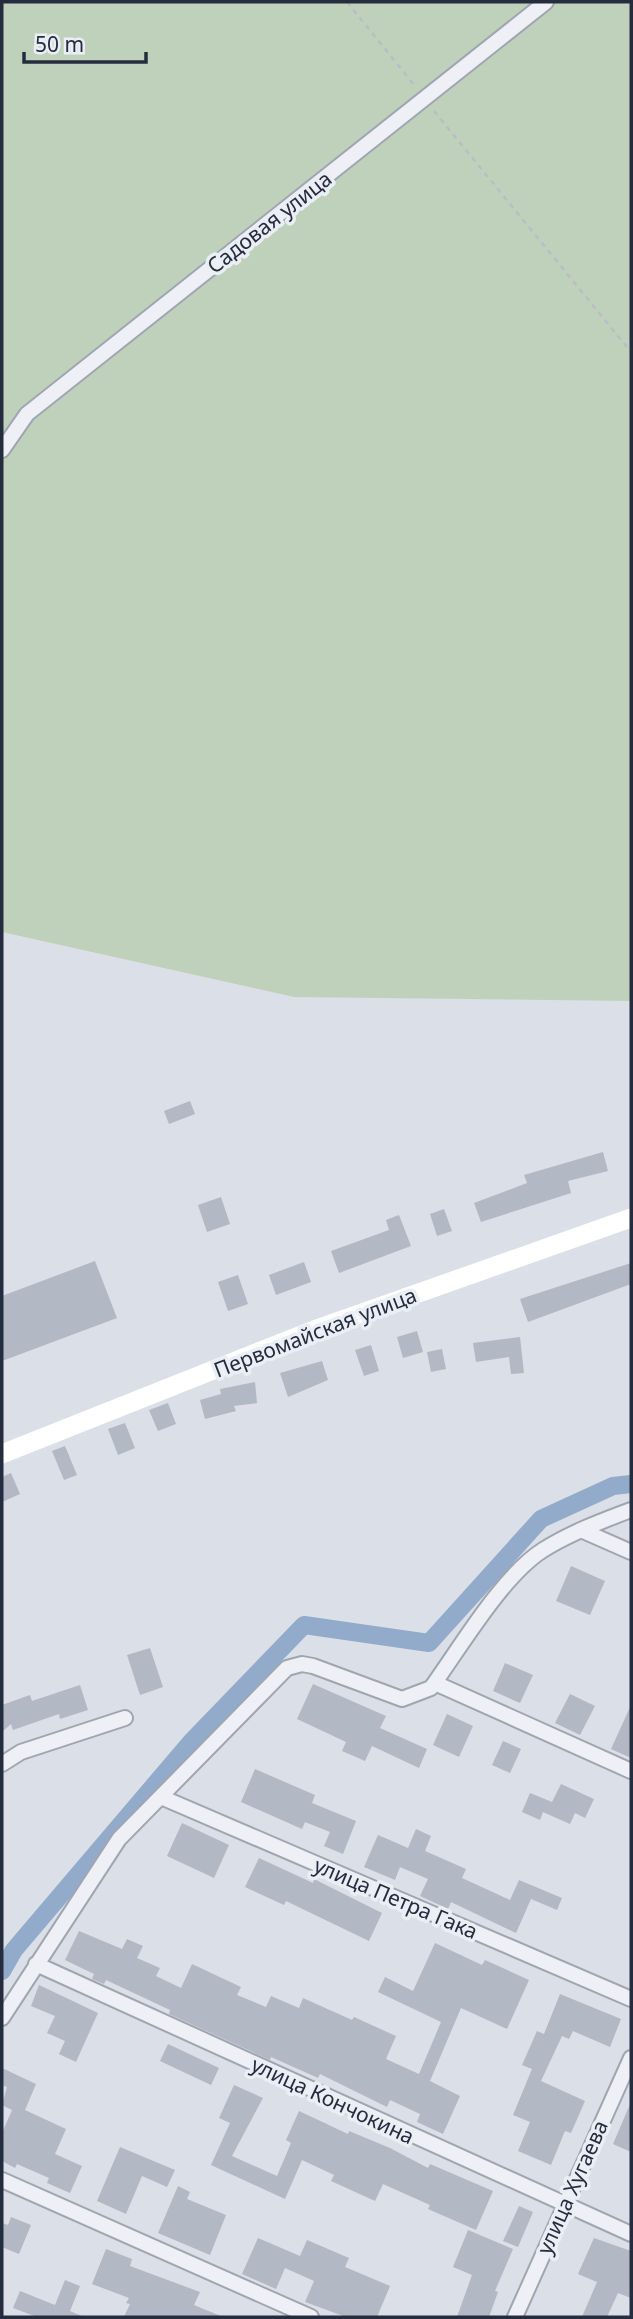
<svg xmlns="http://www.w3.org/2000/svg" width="633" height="2319" font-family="'Noto Sans',sans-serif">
<rect width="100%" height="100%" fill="#dbdfe7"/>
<path fill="#c0d1bb" d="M2 2H631V1001L294 997 2 932Z"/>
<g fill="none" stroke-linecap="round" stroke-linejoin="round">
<path stroke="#92abca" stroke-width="18" d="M2 1971 14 1950 191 1742 304 1625 429 1643 541 1519 613 1486 631 1484"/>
</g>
<path fill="#b2b8c4" d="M190 1101 195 1114 169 1124 164 1111Z
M603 1152 608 1171 568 1181 571 1193 481 1222 474 1203 527 1183 524 1175Z
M221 1197 230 1224 207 1232 198 1205Z
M444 1209 452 1231 437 1236 430 1214Z
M399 1215 411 1246 339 1273 331 1251 389 1230 386 1220Z
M95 1261 117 1318 2 1361V1296Z
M304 1262 311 1282 276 1295 269 1275Z
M631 1263V1284L528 1322 520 1299Z
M238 1275 248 1304 228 1311 218 1282Z
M417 1331 423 1352 403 1358 397 1337Z
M520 1337 524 1373 511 1374 509 1357 476 1362 473 1343Z
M371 1345 379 1371 364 1376 355 1350Z
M442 1349 446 1369 431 1372 427 1352Z
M322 1361 328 1380 288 1397 280 1373Z
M255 1382 257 1403 234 1406 236 1411 205 1419 200 1400 221 1394 220 1389Z
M168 1403 176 1424 158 1431 149 1410Z
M125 1423 135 1448 118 1455 108 1429Z
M65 1446 77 1475 64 1480 52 1451Z
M11 1473 20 1494 2 1502V1477Z
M571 1566 605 1581 590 1615 556 1601Z
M150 1648 163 1687 140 1695 127 1655Z
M505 1663 533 1675 520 1703 493 1691Z
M313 1684 386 1716 380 1728 427 1749 419 1768 372 1746 365 1761 342 1751 346 1742 297 1719Z
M80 1685 88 1710 60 1719 59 1714 13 1730 11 1724 2 1732V1705L30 1695 32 1701Z
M570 1694 595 1706 580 1735 555 1723Z
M631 1705V1758L611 1749Z
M447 1714 473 1726 459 1757 433 1745Z
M503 1741 521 1749 510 1773 492 1765Z
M255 1769 315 1795 312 1803 356 1821 343 1854 324 1846 330 1832 305 1822 302 1829 241 1802Z
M561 1784 594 1799 585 1818 575 1813 570 1824 543 1812 540 1820 522 1812 530 1793 552 1802Z
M182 1823 229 1845 214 1878 167 1856Z
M416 1829 431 1836 425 1851 466 1869 462 1878 510 1900 519 1880 562 1898 557 1910 531 1899 516 1933 451 1902 448 1909 420 1896 428 1879 400 1867 395 1880 364 1867 378 1835 408 1848Z
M259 1858 313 1883 314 1879 382 1913 369 1941 286 1901 284 1905 245 1887Z
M79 1931 122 1949 127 1939 143 1946 137 1958 160 1968 156 1976 181 1988 192 1964 241 1987 237 1995 266 2007 271 1996 299 2008 303 1998 352 2020 354 2017 396 2036 386 2059 419 2074 441 2022 378 1992 385 1977 413 1991 435 1943 482 1965 485 1960 529 1980 507 2029 461 2008 430 2081 460 2096 443 2134 417 2122 420 2114 390 2100 387 2107 320 2074 318 2078 271 2057 270 2060 169 2014 170 2010 106 1980 104 1984 92 1979 94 1974 65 1960Z
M39 1985 98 2013 76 2062 59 2054 65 2041 47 2033 55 2016 31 2006Z
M560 1994 621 2019 610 2047 573 2031 569 2039 562 2036 541 2081 585 2101 571 2133 565 2131 551 2165 518 2151 530 2122 513 2115 532 2069 522 2065 537 2031 544 2034Z
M168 2044 219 2068 211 2085 160 2061Z
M2 2068 36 2084 25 2110 66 2129 55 2154 82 2166 70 2193 47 2183 49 2178 17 2164 15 2168 2 2161V2133L12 2110 2 2105 7 2087 2 2085Z
M234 2085 263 2098 232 2156 277 2176 291 2143 286 2140 299 2111 348 2134 349 2131 390 2148 428 2168 430 2164 493 2191 476 2230 428 2209 430 2205 383 2184 375 2201 331 2181 334 2175 302 2160 285 2199 211 2165 230 2123 219 2118Z
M631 2102V2152L613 2144Z
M120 2147 175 2170 167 2187 142 2176 126 2214 97 2201Z
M178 2186 190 2192 187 2199 226 2215 210 2255 158 2233Z
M519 2206 533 2212 518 2247 503 2241Z
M11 2217 31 2225 19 2254 2 2247V2223L8 2225Z
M468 2230 513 2249 495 2291 498 2292 489 2317H457L472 2275 453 2267Z
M258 2238 300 2256 307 2240 349 2258 345 2267 390 2286 377 2317H346L305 2302 314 2281 285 2268 276 2289 242 2274Z
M594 2238 631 2251V2298L618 2293 607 2317H582L597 2282 578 2274Z
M106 2249 132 2259 130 2266 200 2292 194 2305 223 2317H124L130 2304 126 2303 129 2298 92 2284Z
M65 2280 80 2286 70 2311 84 2317H37L13 2308 20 2291 55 2305Z"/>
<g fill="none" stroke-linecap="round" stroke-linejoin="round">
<g stroke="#a0a6b1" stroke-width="18">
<path id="street" d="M2 450 27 414 546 2
M581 1530 631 1552
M435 1683 631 1771
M2 1764 21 1752 125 1718
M161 1797 631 1999
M36 1964 631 2234
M2 2018 119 1839 287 1668 302 1664 313 1666 402 1699 431 1688C460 1648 502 1576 543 1550 570 1533 601 1521 631 1510
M2 2180 311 2317
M515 2317 631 2058"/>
</g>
<path stroke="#b9bdc5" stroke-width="2.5" stroke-dasharray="5 5" stroke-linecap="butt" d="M347 2 415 86
M434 111 631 352"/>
<use href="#street" stroke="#eef0f5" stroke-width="14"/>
<path stroke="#fff" stroke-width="19" d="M2 1454 314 1330 631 1218"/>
</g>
<g text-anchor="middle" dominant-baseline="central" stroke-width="7" stroke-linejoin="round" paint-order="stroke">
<g font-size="21" fill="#242c3e" stroke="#eaeef5">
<text transform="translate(269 222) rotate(-38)">Садовая улица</text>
<text transform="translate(315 1332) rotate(-21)">Первомайская улица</text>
<text transform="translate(396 1898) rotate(23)">улица Петра Гака</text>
<text transform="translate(333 2100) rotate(25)">улица Кончокина</text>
<text transform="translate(572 2187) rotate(-66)">улица Хугаева</text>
</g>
</g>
<rect width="633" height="2319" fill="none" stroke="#242c3e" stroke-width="7"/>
<path d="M24 52v10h122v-10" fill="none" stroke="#242c3e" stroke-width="3.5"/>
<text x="35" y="52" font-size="21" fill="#242c3e" stroke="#eaeef5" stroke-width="5" paint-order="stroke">50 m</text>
</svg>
